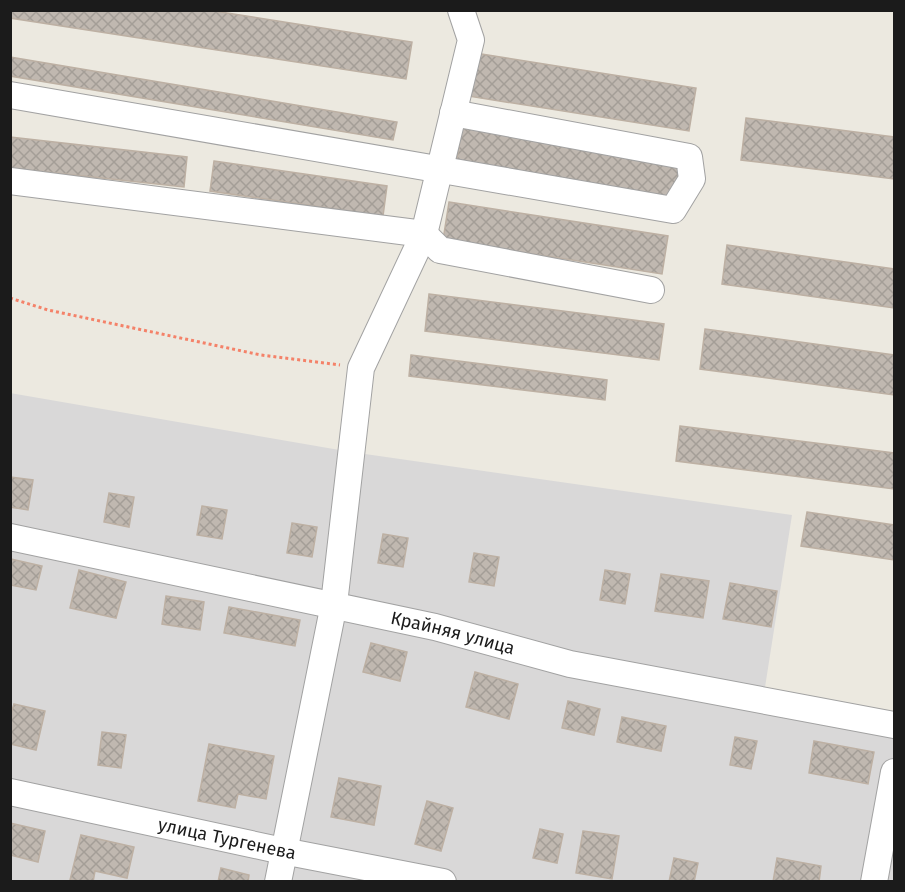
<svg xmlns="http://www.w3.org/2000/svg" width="905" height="892" font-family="'Fira Sans',sans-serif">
<defs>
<pattern id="building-cross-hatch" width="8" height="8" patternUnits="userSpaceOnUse" patternTransform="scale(1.5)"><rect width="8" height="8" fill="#c0b8b0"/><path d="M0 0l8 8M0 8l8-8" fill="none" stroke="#a49e97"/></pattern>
</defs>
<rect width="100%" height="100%" fill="#ece9e0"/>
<path fill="#d9d8d8" d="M10 393 351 452 792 515 763 700 894 725V881H278L334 604 11 537Z
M11 547 323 612 278 840 11 781Z
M10 804 272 859 268 881H11Z"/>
<path fill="url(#building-cross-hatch)" stroke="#bdb0a3" stroke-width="1.5" d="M10 10H208L412 42 406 79 10 18Z
M475 53 696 88 689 131 468 96Z
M10 57 397 122 393 140 10 76Z
M746 118 894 137V179L741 160Z
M463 123 681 162 673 203 456 164Z
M10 137 187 157 184 187 10 168Z
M214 161 387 186 383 216 210 191Z
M449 202 668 236 662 274 443 240Z
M727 245 894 269V308L722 284Z
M429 294 664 324 659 360 425 331Z
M705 329 894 355V395L700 369Z
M411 355 607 380 605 400 409 376Z
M680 426 894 453V489L676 461Z
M10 477 33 480 28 510 10 507Z
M109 493 134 497 129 527 104 522Z
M202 506 227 510 222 539 197 535Z
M807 512 894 525V560L801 546Z
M292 523 317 527 312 557 287 553Z
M383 534 408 538 403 567 378 563Z
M474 553 499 557 494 586 469 582Z
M11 559 42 566 36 590 10 585Z
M79 570 126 582 116 618 70 608Z
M605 570 630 574 625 604 600 600Z
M661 574 709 581 703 618 655 611Z
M730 583 777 591 771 627 723 619Z
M166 596 204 602 200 630 162 624Z
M229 607 300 620 295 646 224 633Z
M371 643 407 652 400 681 363 672Z
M475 672 518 684 509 719 466 707Z
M568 701 600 709 594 735 562 728Z
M14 704 45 711 36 750 10 744V717Z
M622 717 666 726 661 751 617 742Z
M102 732 126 735 121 768 98 765Z
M735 737 757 741 751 769 730 765Z
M814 741 874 752 868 784 809 773Z
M209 744 274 756 266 799 238 794 235 808 198 801Z
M339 778 381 786 374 825 331 817Z
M427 801 453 808 441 851 415 844Z
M10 823 45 831 38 862 10 855Z
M540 829 563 834 557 863 533 858Z
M583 831 619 836 612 879 576 873Z
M81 835 134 847 127 878 95 871 93 882 70 880Z
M674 858 698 863 694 882H669Z
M777 858 821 866 819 882H773Z
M221 868 249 875 248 882H218Z"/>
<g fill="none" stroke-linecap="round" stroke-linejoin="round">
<g stroke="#a2a2a2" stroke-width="28">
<g id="minor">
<path d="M10 95 673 210 692 179 689 157 453 113"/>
<path d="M10 181 424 234 440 250 651 290"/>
<path id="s1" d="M10 537 435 627 570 664 894 725"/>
<path id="s2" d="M10 792 283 851 443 882"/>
<path d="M278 882 334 604 361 368 424 234 471 40 461 10"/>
<path d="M874 882 894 772"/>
</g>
</g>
<path stroke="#f48269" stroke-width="3" stroke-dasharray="3 3" stroke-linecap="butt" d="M10 298 48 310 261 355 340 365"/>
<use href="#minor" stroke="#fff" stroke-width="26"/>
</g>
<g text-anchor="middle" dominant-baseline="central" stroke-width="4.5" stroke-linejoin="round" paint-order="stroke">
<g font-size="18" fill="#1b1b1b" stroke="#fff">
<text stroke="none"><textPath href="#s1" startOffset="453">Крайняя улица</textPath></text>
<text stroke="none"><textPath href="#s2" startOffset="222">улица Тургенева</textPath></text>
</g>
</g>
<rect width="905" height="892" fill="none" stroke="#1b1b1b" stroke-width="24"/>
</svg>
